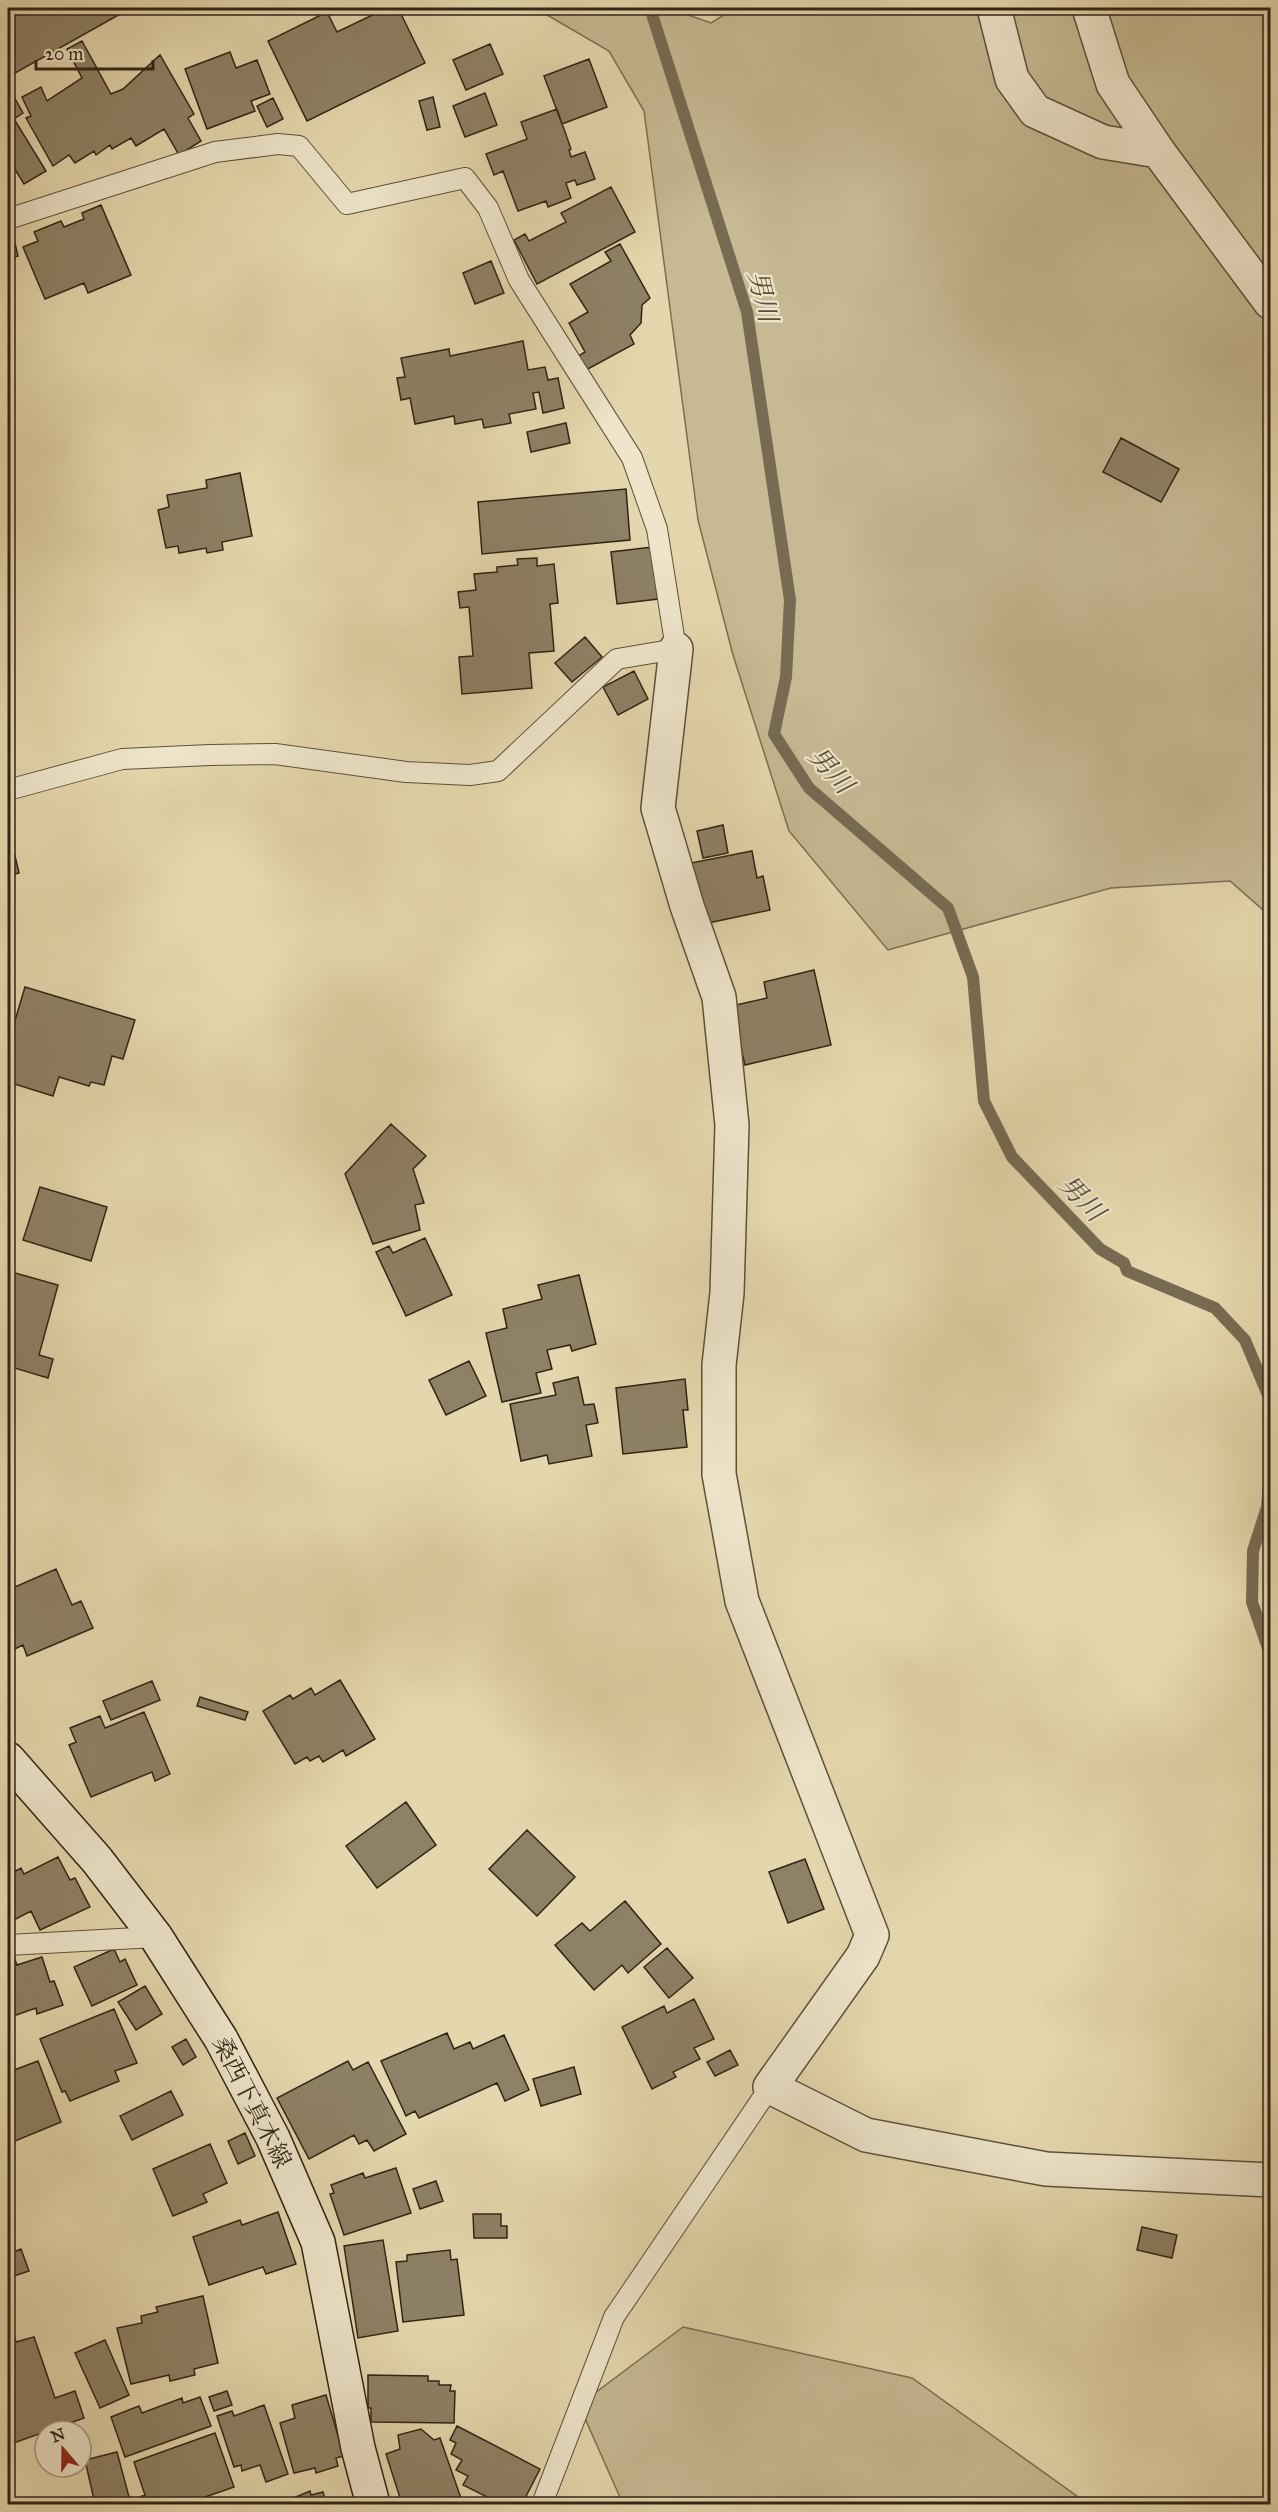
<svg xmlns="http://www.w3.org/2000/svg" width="1278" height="2512" font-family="'IM FELL Great Primer','Noto Serif JP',serif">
<rect width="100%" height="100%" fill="#e5d7ad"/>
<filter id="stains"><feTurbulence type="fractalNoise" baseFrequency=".00333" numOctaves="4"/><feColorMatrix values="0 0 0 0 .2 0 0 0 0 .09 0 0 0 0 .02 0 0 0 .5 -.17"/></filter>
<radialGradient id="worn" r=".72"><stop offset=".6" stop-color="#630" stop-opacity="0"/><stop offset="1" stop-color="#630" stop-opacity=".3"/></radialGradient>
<path fill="#c6b993" stroke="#7b6e54" stroke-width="1.5" d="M535 8H668L711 23 735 8H1270V916L1230 881 1111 888 888 950 789 831 733 655 698 520 644 111 609 51Z
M683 2327 912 2378 1088 2504H623L579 2405Z"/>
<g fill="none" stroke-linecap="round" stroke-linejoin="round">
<path stroke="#776b52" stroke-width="12" d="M650 8 747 312 790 600 786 677 774 734 809 788 948 908 973 977 984 1101 1012 1157 1100 1249 1124 1263 1127 1271 1215 1308 1245 1340 1270 1400
M1270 1476 1267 1507 1253 1551 1252 1602 1270 1654"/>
</g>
<path fill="#8e8165" stroke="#302416" stroke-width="1.5" d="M28 8H131L8 77V20Z
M387 8H398L425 63 307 121 268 41 327 12 337 32Z
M82 41 111 94 123 89 160 55 194 114 188 118 201 141 179 155 164 129 136 146 131 138 112 149 110 145 96 155 94 151 75 163 69 155 53 166 26 118 31 116 22 97 41 87 47 101 82 78 67 49Z
M490 44 503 74 466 90 453 60Z
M230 52 236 68 257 60 270 94 251 101 255 111 207 129 185 69Z
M589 59 607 107 562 124 544 76Z
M8 86 23 113 14 119 46 171 24 184 13 166 8 169Z
M485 93 497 125 465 137 453 106Z
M433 97 440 127 427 130 419 101Z
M273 98 283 119 267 127 257 106Z
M557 109 571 149 569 150 571 157 585 152 595 179 577 185 575 180 566 183 571 198 548 207 546 201 518 211 503 171 494 175 486 154 527 139 521 122Z
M611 187 635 232 537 284 514 240 525 234 529 241 566 222 561 213Z
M101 205 131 275 88 293 84 283 45 299 23 247 38 241 34 232 61 221 64 227 84 219 82 213Z
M8 226H11L18 256 8 259Z
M620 244 650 298 642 305 641 323 630 335 634 344 586 370 577 357 585 352 569 323 588 312 570 284 611 261 605 252Z
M491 261 504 293 475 304 463 273Z
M523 341 528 370 545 367 548 380 558 378 564 408 543 413 539 392 533 393 536 409 509 414 511 423 484 428 482 419 455 424 454 416 415 424 410 398 401 400 397 378 405 377 401 358 449 349 450 356Z
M566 423 570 443 531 452 527 432Z
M1121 438 1179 469 1161 502 1103 472Z
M240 473 252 536 222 542 223 550 207 553 206 548 179 553 178 546 166 548 158 510 169 507 167 495 207 488 206 480Z
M626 489 630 540 482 554 478 502Z
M652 547 658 599 617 604 611 552Z
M537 558V566L554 564 558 603 550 604 554 651 529 653 532 688 462 694 459 657 473 656 469 607 460 608 458 592 476 590 474 574 497 572V567L518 565 517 559Z
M585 637 602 657 572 682 555 663Z
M634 671 648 699 618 715 603 687Z
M723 825 728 853 703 858 697 831Z
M8 826 19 873 8 876Z
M752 851 757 878 763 876 770 910 703 924 691 863Z
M814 970 831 1045 745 1065 731 1006 767 998 764 982Z
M25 987 135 1020 123 1059 112 1056 104 1085 91 1082 89 1086 59 1077 53 1096 8 1082V1044Z
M391 1124 426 1156 413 1169 424 1203 415 1205 420 1230 373 1244 345 1174Z
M40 1187 107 1207 91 1261 23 1240Z
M425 1238 452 1295 406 1316 376 1252 389 1246 393 1253Z
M8 1271 58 1285 39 1355 53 1359 48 1378 8 1366Z
M579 1275 596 1344 572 1351 570 1345 547 1350 552 1369 536 1373 541 1393 502 1402 486 1333 507 1328 503 1309 542 1299 538 1285Z
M469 1361 486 1396 446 1415 429 1380Z
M8 1377H11L13 1533H8Z
M578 1377 584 1405 594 1404 598 1423 586 1425 592 1456 549 1464 547 1455 521 1461 510 1404 556 1395 553 1383Z
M685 1379 688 1410H683L687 1447 623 1454 616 1388Z
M56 1569 72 1605 81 1601 93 1628 27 1656 23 1645 8 1652V1590Z
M340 1680 375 1739 346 1756 343 1750 323 1762 319 1756 310 1761 307 1757 295 1764 263 1711 290 1695 293 1699 311 1688 315 1695Z
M152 1681 160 1700 111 1720 103 1701Z
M200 1697 248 1712 245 1720 197 1706Z
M144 1712 170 1774 155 1781 152 1772 91 1797 69 1745 76 1742 70 1728 100 1716 105 1728Z
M406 1802 436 1845 377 1888 346 1846Z
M527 1830 575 1877 537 1916 489 1869Z
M58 1857 70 1880 75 1878 90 1907 40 1930 31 1911 8 1923V1875L21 1868 24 1874Z
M805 1859 824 1909 788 1923 769 1872Z
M625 1901 661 1944 628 1973 622 1965 594 1990 555 1945 582 1923 590 1931Z
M667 1948 693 1978 669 1998 644 1967Z
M114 1949 120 1962 125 1959 137 1985 92 2006 74 1967Z
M14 1957 17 1965 42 1957 50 1982 54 1981 63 2005 37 2014 36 2008 8 2018V1960Z
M145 1986 162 2014 136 2030 118 2002Z
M694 1999 714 2039 694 2048 700 2059 673 2072 676 2077 652 2089 622 2027 664 2006 667 2013Z
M114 2009 137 2063 115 2071 119 2081 70 2101 65 2091 62 2092 40 2039Z
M447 2033 454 2049 470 2042 473 2049 504 2035 529 2090 505 2101 497 2083 419 2118 415 2111 406 2116 381 2061Z
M186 2039 196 2057 183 2065 172 2047Z
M730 2050 738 2065 715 2076 707 2062Z
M8 2053 14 2070 38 2061 61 2122 8 2144Z
M348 2061 353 2070 368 2062 406 2134 374 2151 367 2140 359 2144 354 2135 309 2159 277 2098Z
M574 2067 581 2094 541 2106 533 2079Z
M171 2091 183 2115 132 2140 120 2116Z
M245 2133 255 2156 238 2164 228 2141Z
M210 2144 227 2183 203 2194 207 2202 173 2216 153 2169Z
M396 2168 411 2213 344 2235 330 2194 334 2193 331 2185 363 2173 365 2178Z
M436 2181 443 2201 420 2209 413 2189Z
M278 2212 296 2264 266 2274 263 2267 209 2285 193 2237 240 2220 242 2225Z
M473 2214H501V2226H507V2238H474Z
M1142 2227 1177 2235 1172 2258 1137 2250Z
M383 2240 398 2331 358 2338 344 2246Z
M21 2249 29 2271 8 2278V2254Z
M450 2250 451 2260 457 2259 464 2315 403 2322 396 2262 407 2261V2255Z
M203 2296 218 2363 194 2369 195 2375 170 2381 169 2375 131 2384 117 2328 142 2323 141 2316 158 2312 156 2307Z
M11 2326 16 2342 34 2337 55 2398 75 2391 84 2418 8 2445V2327Z
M105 2340 129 2395 100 2408 75 2353Z
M368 2375 428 2376V2381H439V2385H451L450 2391H455L454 2423 371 2422V2408H368Z
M227 2391 232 2405 214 2411 209 2397Z
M326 2395 344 2456 336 2458 338 2466 316 2473 315 2468 294 2473 280 2423 295 2418 292 2405Z
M200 2397 211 2426 125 2457 111 2417 139 2406 142 2413 182 2398 183 2403Z
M264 2405 288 2474 266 2482 260 2465 242 2471 241 2465 234 2467 217 2416 232 2411 234 2416Z
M457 2426 540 2469 522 2504H501L463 2485 468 2476 456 2470 462 2460 451 2454 456 2443 450 2440Z
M421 2429 434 2440 440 2438 463 2504H402L386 2454 400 2449 398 2435Z
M215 2433 234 2487 185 2504H140L137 2498 145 2495 134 2462Z
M117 2452 129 2497 95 2504 85 2460Z
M310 2491 311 2495 323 2492 325 2499 322 2500 323 2504H279Z"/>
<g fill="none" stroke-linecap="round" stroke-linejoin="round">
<g stroke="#5d513c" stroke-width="22">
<path id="lane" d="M8 219 215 152 278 144 299 146 347 204 465 178 488 208 519 280 632 458 657 529 676 649 617 659 498 771 470 775 406 772 275 754 210 755 122 759 8 790
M8 1945 156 1937
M542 2504 614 2317 770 2087"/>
</g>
<g stroke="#5d513c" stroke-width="36">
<path id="street" d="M994 8 1012 79 1035 111 1103 142 1158 151
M1089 8 1113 84 1158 151 1270 302
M676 649 658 808 687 906 719 997 732 1125 727 1293 719 1365V1474L742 1601 872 1935 863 1956 770 2087 866 2135 1046 2169 1270 2180"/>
</g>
<g stroke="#302416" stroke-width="36">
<path id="secondary" d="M8 1759 97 1860 156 1937 221 2039 273 2138 318 2242 358 2448 373 2504"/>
</g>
<use href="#lane" stroke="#eee5ca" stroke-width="20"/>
<use href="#street" stroke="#eee5ca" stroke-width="33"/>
<use href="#secondary" stroke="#eee5ca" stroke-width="33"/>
</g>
<g text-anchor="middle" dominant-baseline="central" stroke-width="4.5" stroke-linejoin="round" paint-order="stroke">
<g font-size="24" fill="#302416" stroke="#eee5ca">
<text transform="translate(252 2102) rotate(63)">桑西下真木線</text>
</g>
<g font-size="26" font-style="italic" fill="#5a4d39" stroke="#eee5ca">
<text transform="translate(763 296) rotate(76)">男川</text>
<text transform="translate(831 770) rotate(48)">男川</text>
<text transform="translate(1082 1198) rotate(46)">男川</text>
</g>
</g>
<rect width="1278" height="2512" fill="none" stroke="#e5d7ad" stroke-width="30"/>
<rect x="9" y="9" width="1260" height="2494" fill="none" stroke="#302416" stroke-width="3"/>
<rect x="15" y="15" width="1248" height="2482" fill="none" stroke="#302416" stroke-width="1.5"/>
<g transform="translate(63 2449) rotate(340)"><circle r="28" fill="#eee5ca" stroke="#a29882" stroke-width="1.5"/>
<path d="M0-4.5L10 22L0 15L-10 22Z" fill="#8f2418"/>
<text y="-9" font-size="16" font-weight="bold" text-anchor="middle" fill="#302416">N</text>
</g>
<path d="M36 60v9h117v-9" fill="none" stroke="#302416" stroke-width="3"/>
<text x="45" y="60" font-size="18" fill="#302416" stroke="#eee5ca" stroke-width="4.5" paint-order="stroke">20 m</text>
<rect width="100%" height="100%" filter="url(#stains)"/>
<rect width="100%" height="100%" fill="url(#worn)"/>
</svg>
